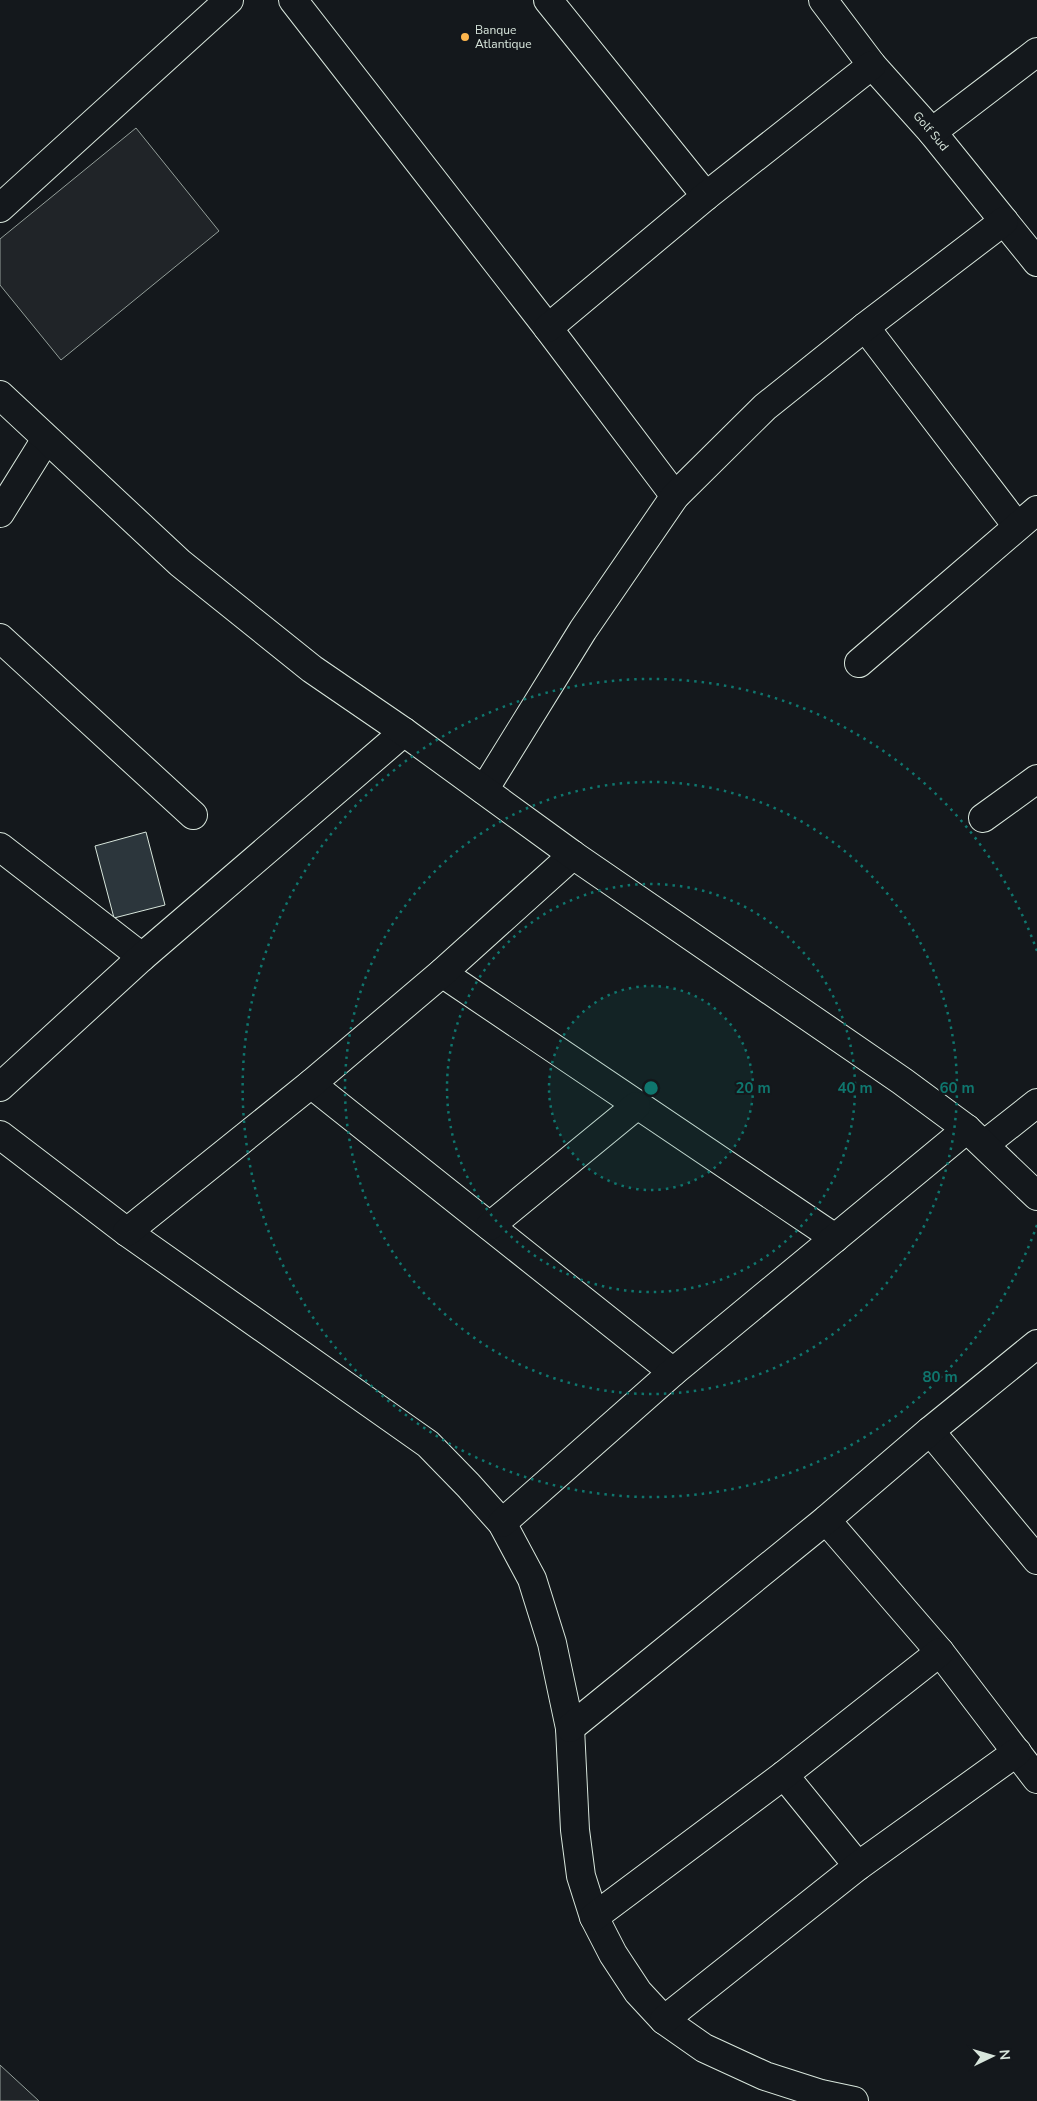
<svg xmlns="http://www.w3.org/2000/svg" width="1037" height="2101" font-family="'Nunito Sans',sans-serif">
<rect width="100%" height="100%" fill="#14181c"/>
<path fill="#202428" stroke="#939e99" d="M136 128 219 231 61 360 0 285V239Z
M0 2065 39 2101H0Z"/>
<path fill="#2c363c" stroke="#d8e6dc" d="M146 832 165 905 114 918 95 846Z"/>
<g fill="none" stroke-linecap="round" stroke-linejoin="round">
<g stroke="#d8e6dc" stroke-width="30">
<g id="minor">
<path d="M293 0 548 328 675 496"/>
<path d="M548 0 706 196"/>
<path id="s1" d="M823 0 872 65 932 132 1037 262"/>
<path d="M932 132 1037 52"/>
<path d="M0 208 229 0"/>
<path d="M865 327 1017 526"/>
<path d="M548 328 706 196 872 65"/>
<path d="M0 513 46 439"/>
<path d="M0 638 193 815"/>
<path d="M859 663 1037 510"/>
<path d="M484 790 583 630 675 496 765 407 865 327 1004 221"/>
<path d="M983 818 1037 779"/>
<path d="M0 847 142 957"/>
<path d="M442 973 835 1238"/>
<path d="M311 1084 673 1372"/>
<path d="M0 1087 142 957 404 732"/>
<path d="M0 1135 127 1232 428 1444 468 1485 502 1523 532 1579 552 1643 570 1728 575 1830 581 1876 594 1917 613 1954 638 1992 664 2020 704 2048 765 2076 821 2094 854 2101"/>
<path d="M985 1144 1037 1103"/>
<path d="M490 1226 636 1106"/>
<path d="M127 1232 311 1084 442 973 573 855"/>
<path d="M930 1431 1037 1560"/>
<path d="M826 1520 940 1652 1037 1779"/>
<path d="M502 1523 673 1372 967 1129"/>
<path d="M570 1728 826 1520 930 1431 1037 1344"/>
<path d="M784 1775 858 1866"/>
<path d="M594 1917 784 1775 940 1652"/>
<path d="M664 2020 858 1866 1017 1752"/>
</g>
</g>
<g stroke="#d8e6dc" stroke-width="30">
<path id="tertiary" d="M0 395 180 563 312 669 404 732 573 855 902 1081 967 1129 1037 1196"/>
</g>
<use href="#minor" stroke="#14181c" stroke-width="28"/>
<use href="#tertiary" stroke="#14181c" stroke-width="28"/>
</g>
<circle cx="651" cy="1088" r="102" fill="#0f766e" fill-opacity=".12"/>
<g fill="none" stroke="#0f766e" stroke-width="2.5" stroke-dasharray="2.5 5">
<circle cx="651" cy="1088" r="102"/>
<circle cx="651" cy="1088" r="204"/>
<circle cx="651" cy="1088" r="306"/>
<path d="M1037 1225A409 409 0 1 1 1037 951"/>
</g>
<circle fill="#ffb74d" stroke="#14181c" stroke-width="2" cx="465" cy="37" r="5"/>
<g text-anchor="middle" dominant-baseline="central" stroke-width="4" stroke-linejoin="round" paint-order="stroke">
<g font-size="12" fill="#d8e6dc" stroke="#14181c" text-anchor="start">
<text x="475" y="30">Banque<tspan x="475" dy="14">Atlantique</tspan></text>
</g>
<g font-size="12" fill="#d8e6dc" stroke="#14181c">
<text stroke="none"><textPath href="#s1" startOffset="170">Golf Sud</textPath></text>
</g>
</g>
<circle cx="651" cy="1088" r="8" fill="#0f766e" stroke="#14181c" stroke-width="2.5"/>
<g font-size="15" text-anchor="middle" font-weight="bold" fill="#0f766e" stroke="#14181c" stroke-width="4" stroke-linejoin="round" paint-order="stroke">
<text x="753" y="1093">20 m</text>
<text x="855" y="1093">40 m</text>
<text x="957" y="1093">60 m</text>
<text x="940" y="1382">80 m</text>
</g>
<g transform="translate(992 2056) rotate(85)" stroke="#14181c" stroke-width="4" paint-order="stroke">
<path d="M0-4L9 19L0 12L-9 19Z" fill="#d8e6dc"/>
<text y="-8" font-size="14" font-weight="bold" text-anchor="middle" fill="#d8e6dc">N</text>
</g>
</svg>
